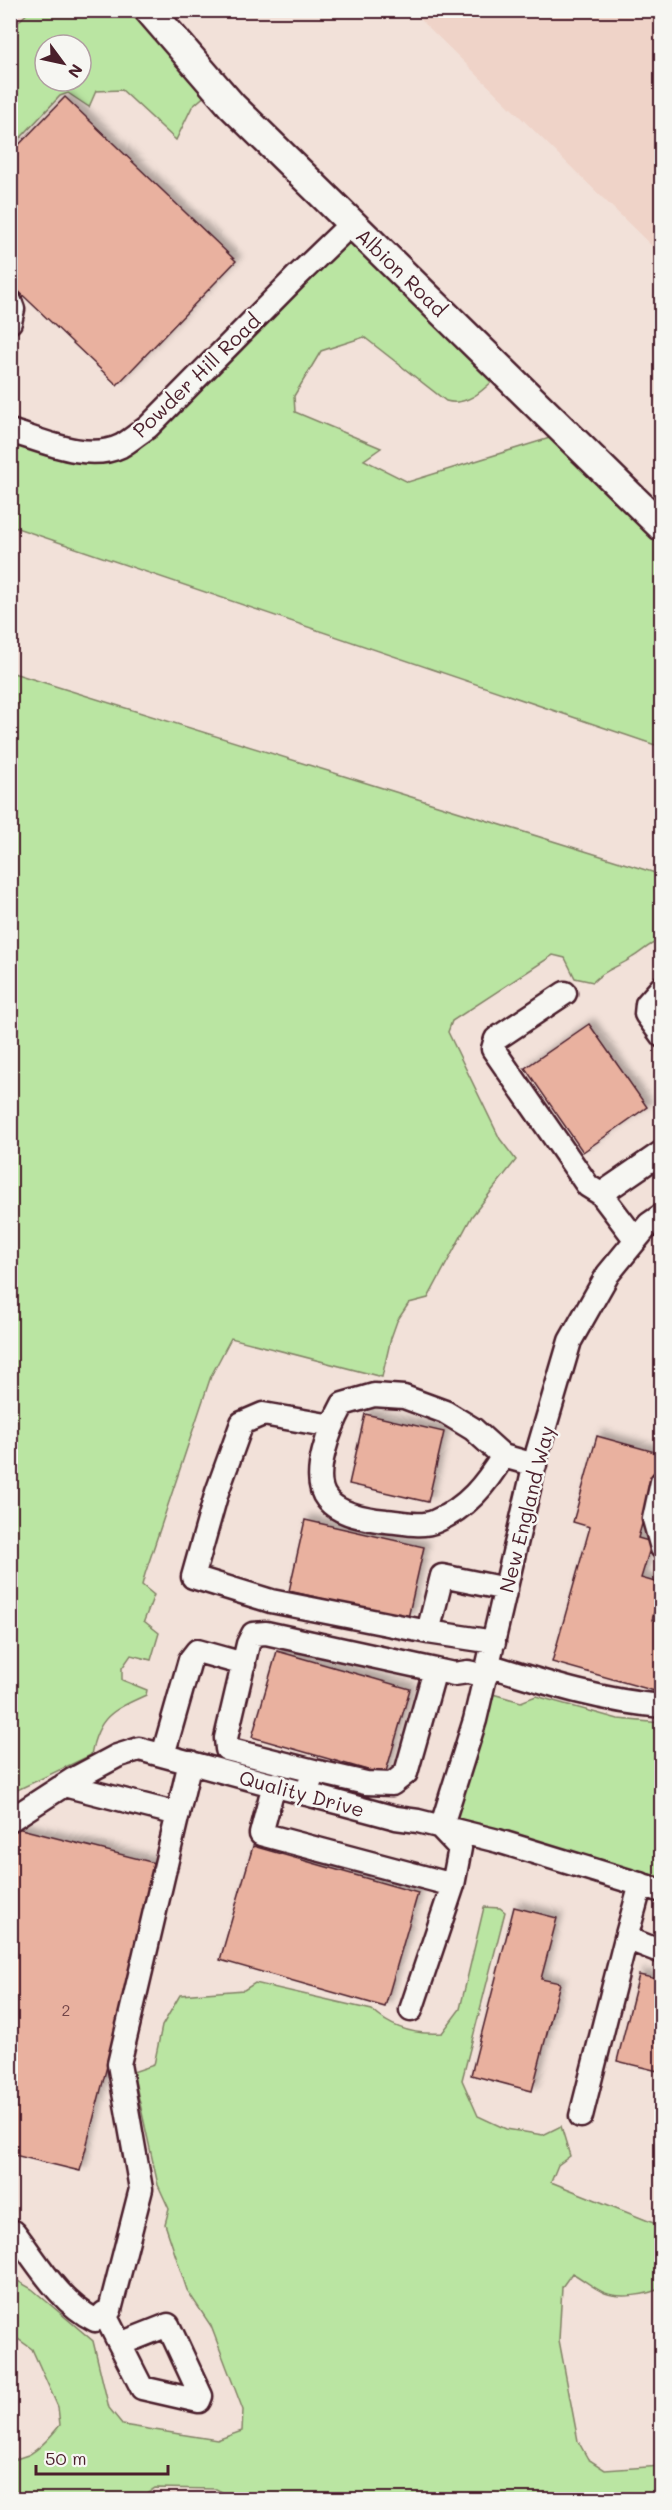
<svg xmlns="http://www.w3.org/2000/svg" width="672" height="2510" font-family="Mali,sans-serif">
<defs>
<filter id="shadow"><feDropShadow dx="5" dy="-5" stdDeviation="3" flood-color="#0004"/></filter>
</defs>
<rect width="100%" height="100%" fill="#f2e1d9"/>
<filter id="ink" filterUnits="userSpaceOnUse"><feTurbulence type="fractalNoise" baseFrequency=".0167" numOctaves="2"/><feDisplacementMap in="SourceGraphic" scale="12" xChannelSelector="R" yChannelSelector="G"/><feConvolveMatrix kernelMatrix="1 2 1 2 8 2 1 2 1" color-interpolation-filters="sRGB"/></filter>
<g filter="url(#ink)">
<path fill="#efd3c8" d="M412 11H661V255Z"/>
<path fill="#bae5a2" stroke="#828266" stroke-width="1.5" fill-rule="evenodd" d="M30 11H150L216 86 192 107 176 140 122 90 96 91 89 107 68 93 60 96 11 148 10 29ZM45 45H81V81H45Z
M347 230 499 375C484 389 468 407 446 401L364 337 321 351 294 396 295 412 381 448 364 460 408 482 556 436 661 526V747L11 526V431L68 447 127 444Z
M10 672 662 875 661 940C650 943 643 951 633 957 619 967 605 969 593 982L575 978 565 958 553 955 452 1021 448 1032 500 1139 516 1160 472 1216 428 1298 409 1303 397 1321 391 1338 382 1377 231 1338 211 1376 145 1574 142 1585 154 1595 144 1621 159 1633 151 1660 131 1655 122 1668V1680L147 1690 146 1695C113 1710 98 1716 91 1755L11 1793Z
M482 1691 521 1702 536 1696 618 1719 661 1723V1893L460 1822 447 1812Z
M484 1907 500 1908 505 1912 462 2080 478 2116 506 2129 543 2135 561 2126 570 2156 558 2165 551 2182 661 2226V2288C648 2295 620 2299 605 2293 593 2288 583 2279 572 2273L562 2287 559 2340 578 2441 588 2459 605 2470 661 2466V2499L238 2500 216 2489 155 2488 138 2499H11V2462C17 2457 21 2458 28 2455 40 2449 52 2435 60 2425L58 2407 32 2349 11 2334V2281L16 2280 32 2289 93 2341 109 2408 123 2425 217 2440 242 2431 243 2410 211 2326 187 2290 165 2224 169 2209 158 2185 133 2072 154 2065 162 2026 180 1995 244 1990 255 1983 372 2010C392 2029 415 2035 442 2033L460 2009Z"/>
<path fill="#e9b19f" stroke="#4a1f2b" stroke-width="1.5" filter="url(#shadow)" d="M65 97 236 261 117 385 10 283V154Z
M589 1024 647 1107 583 1152 525 1068Z
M365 1414 444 1432 428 1502 349 1484Z
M597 1436 662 1454 638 1538 652 1542 641 1578 662 1584 652 1620 662 1622V1693L552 1662 590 1527 573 1522Z
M305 1520 424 1547 408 1618 289 1591Z
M277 1651 410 1689 385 1775 252 1737Z
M13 1827 159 1864 80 2171 10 2154V1835Z
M253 1846 418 1893 385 2007 220 1960Z
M514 1907 557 1918 541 1979 560 1983 532 2091 471 2075Z
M639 1975 662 1980V2072L617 2061Z"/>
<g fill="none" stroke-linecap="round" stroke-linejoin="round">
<g stroke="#4a1f2b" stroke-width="27">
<path id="minor" d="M10 301 13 309 10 322
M10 431C43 441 88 462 121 446 130 441 139 433 148 427L296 277 352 223
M662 987 647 1004 646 1014 662 1036
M565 993 496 1039 493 1049 588 1186 601 1194 636 1240
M601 1194 662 1152
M332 1426 263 1414 242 1423 217 1492 193 1577 271 1601 428 1632
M503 1456C486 1484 467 1508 436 1521 421 1528 401 1522 386 1521 368 1519 339 1515 327 1499 309 1477 331 1426 343 1404L374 1395 404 1397 445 1412 473 1429 503 1456 535 1465
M662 1482 654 1519 662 1548
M494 1642 428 1632 442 1576 506 1589
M488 1665C546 1683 601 1701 662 1706
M163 1755 190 1660 197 1651 244 1664
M314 1771 366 1783 392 1784 406 1773 435 1670
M274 1784 261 1834 453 1885
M64 1785 178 1814
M306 1794 314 1771 227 1749 226 1738 248 1644 253 1634 266 1633 454 1674 468 1672 486 1676
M10 1820 72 1780 117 1756 139 1749 396 1818 418 1821 498 1841 662 1891
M441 1828 475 1720 538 1450 570 1341 608 1274 649 1224 662 1215
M641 1884 626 1938 662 1952
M411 2010 453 1885 460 1848 441 1828
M581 2116 626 1938
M10 2231 14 2232C38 2263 59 2302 95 2320L110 2310 141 2189 119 2064 190 1762
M104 2313 142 2388 199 2401 201 2396 168 2325 120 2344"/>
</g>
<g stroke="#4a1f2b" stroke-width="33">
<path id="major" d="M149 10 232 106 662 527"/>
</g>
<use href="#minor" stroke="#f6f6f2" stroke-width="22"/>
<use href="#major" stroke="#f6f6f2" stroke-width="28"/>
</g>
</g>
<g text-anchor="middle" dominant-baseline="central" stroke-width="5" stroke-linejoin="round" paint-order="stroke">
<g font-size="16" fill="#724448">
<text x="66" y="2009">2</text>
</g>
<g font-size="20" fill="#4a1f2b" stroke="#f6f6f2">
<text transform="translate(402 272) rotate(44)">Albion Road</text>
<text transform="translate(196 375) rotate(-44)">Powder Hill Road</text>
<text transform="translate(526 1509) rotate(-76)">New England Way</text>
<text transform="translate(302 1793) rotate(15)">Quality Drive</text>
</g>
</g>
<rect width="672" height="2510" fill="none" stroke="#f6f6f2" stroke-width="36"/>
<rect x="18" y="18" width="636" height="2474" fill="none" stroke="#4a1f2b" stroke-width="2" filter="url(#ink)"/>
<g transform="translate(63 63) rotate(123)"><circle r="28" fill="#f6f6f2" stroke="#b1a0a2" stroke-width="1.5"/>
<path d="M0-4.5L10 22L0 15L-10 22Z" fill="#4a1f2b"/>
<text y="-9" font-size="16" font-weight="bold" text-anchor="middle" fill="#4a1f2b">N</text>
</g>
<path d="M36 2465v9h132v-9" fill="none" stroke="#4a1f2b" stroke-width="3"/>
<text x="45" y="2465" font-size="18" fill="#4a1f2b" stroke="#f6f6f2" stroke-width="4.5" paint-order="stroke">50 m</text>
</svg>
